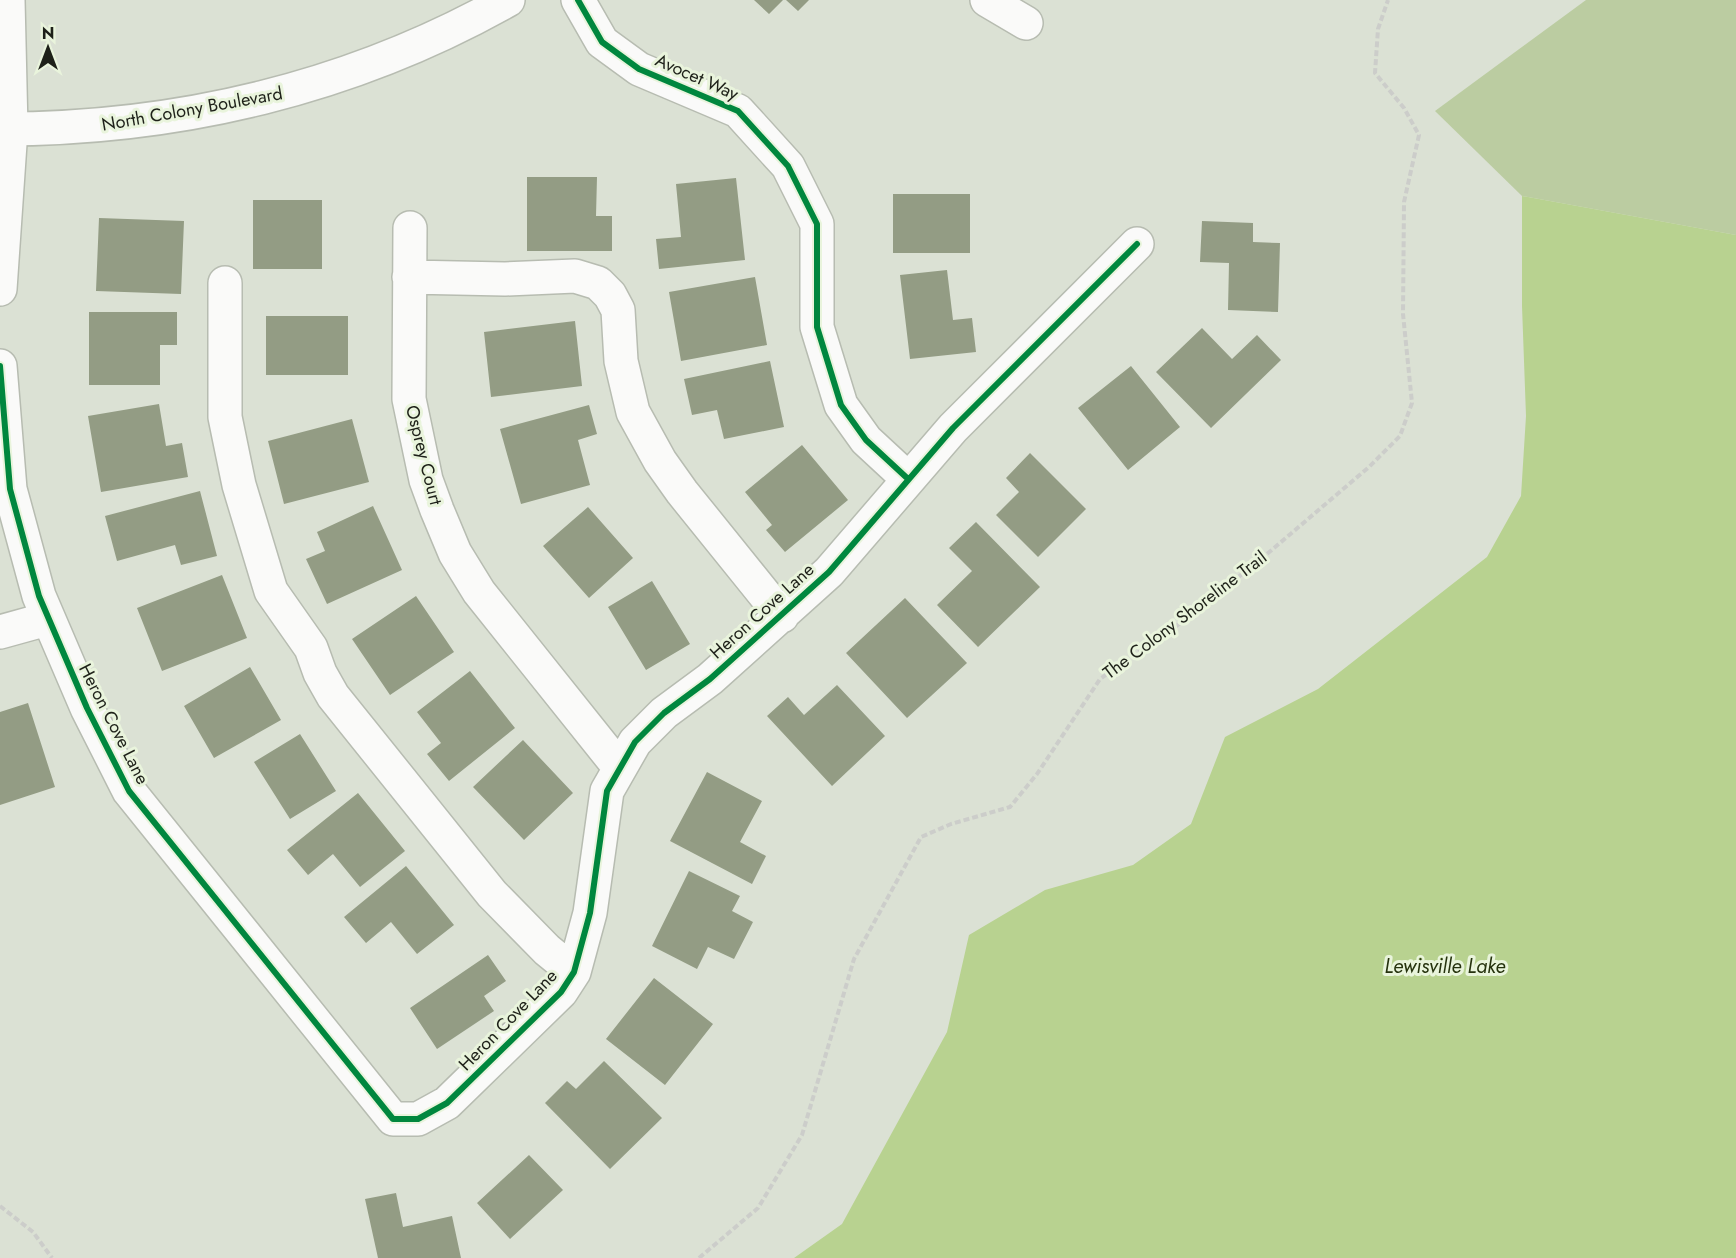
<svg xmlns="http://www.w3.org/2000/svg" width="1736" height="1258" font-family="Jost,sans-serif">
<rect width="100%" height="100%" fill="#dbe1d4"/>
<path fill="#bbcca1" d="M1586 0H1736V235L1522 196 1435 111Z"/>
<path fill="#b8d290" d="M1522 196 1736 235V1258H794L842 1224 947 1032 969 935 1045 890 1133 865 1191 824 1225 737 1318 689 1487 557 1521 496 1526 416 1522 306Z"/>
<path fill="#939c84" d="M754 0H783L769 14Z
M786 0H809L798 11Z
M527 177H597L596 216H612V251H527Z
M736 178 745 260 659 269 656 239 681 237 676 184Z
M893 194H970V253H893Z
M253 200H322V269H253Z
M99 218 184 221 181 294 96 291Z
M1202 221 1253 223V242L1280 243 1278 312 1228 310 1229 263 1200 262Z
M947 270 953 320 972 318 976 352 910 359 900 275Z
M755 277 767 345 681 361 669 292Z
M89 312H177V345H160V385H89Z
M266 316H348V375H266Z
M575 321 582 386 491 397 484 332Z
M1202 328 1232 359 1257 335 1281 360 1211 428 1156 372Z
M770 361 784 427 724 439 717 410 692 415 684 379Z
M1131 366 1180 427 1128 470 1078 408Z
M159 404 166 446 182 443 188 477 101 492 88 416Z
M589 405 597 434 578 440 590 485 521 504 500 429Z
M352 419 369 482 284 504 268 441Z
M802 445 848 500 785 552 766 530 772 525 745 492Z
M1030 453 1086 509 1038 557 996 515 1019 492 1006 478Z
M200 491 217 556 181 565 175 545 117 561 105 516Z
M373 506 402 570 327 604 306 559 325 551 317 532Z
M588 507 633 558 589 598 543 546Z
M976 522 1040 587 978 647 937 605 972 571 949 548Z
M222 575 247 638 162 671 137 608Z
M652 581 690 644 646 670 608 607Z
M416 596 454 652 390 695 352 639Z
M905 598 967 663 907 718 846 653Z
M250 667 281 720 214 758 184 706Z
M470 671 515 728 449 781 427 754 441 743 417 712Z
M837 685 885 736 832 786 767 716 788 697 804 715Z
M28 703 55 787 0 805V712Z
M300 734 336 791 290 819 254 762Z
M523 740 573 793 524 840 473 787Z
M707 772 762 801 740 842 766 856 752 884 670 841Z
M358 793 405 851 360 887 333 854 308 875 287 850Z
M406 866 454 925 417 954 391 922 366 943 344 917Z
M689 871 740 896 732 911 753 922 734 959 708 947 697 969 652 946Z
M488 955 506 981 484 996 494 1011 437 1049 410 1008Z
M654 978 713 1024 665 1085 606 1039Z
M604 1061 662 1118 610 1169 545 1103 567 1081 576 1089Z
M529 1155 563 1190 510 1239 477 1203Z
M396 1193 403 1227 452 1216 461 1258H378L365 1199Z"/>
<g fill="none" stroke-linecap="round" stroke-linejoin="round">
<g stroke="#b7bcb1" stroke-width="36">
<path id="minor" d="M578 0 602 42 639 69 738 111 788 166 817 224V327L841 405 866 440 907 478
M987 0 1026 23
M410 228 409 399 426 480 437 510 455 553 479 592 619 767
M409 277 505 279 575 276 598 283 610 295 618 310 621 361 633 412 660 461 682 492 782 616
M225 283V417L239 485 271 591 311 648 320 673 333 696 492 894 547 950 574 972
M0 289 11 129 8 0
M0 366 10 489 39 596 87 708 129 791 393 1119H418L447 1103 561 992 574 972 590 913 607 791 635 742 664 713 710 679 829 572 953 428 1137 244
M0 632 47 619"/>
</g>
<g stroke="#b7bcb1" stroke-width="36">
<path id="major" d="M0 129C179 129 352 88 508 0"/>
</g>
<path stroke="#cccdca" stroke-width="4" stroke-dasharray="6 3" stroke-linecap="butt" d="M0 1206 33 1232 52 1258
M699 1258 758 1208 802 1135 854 959 921 837 951 824 1010 807 1037 774 1100 679 1182 622 1267 554 1369 467 1400 436 1412 403 1403 314 1404 202 1419 135 1404 108 1375 73 1378 29 1388 0"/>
<use href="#minor" stroke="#fafaf9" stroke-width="33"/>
<use href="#major" stroke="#fafaf9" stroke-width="33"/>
<g stroke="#e9f4dc" stroke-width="10">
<path id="cycleway" d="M578 0 602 42 639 69 738 111 788 166 817 224V327L841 405 866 440 907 478
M0 366 10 489 39 596 87 708 129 791 393 1119H418L447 1103 561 992 574 972 590 913 607 791 635 742 664 713 710 679 829 572 953 428 1137 244"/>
</g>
<use href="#cycleway" stroke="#00873e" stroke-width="6"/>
</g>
<g text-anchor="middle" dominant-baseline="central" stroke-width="6" stroke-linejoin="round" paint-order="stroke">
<g font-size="18" fill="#1e2119" stroke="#e9f4dc">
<text transform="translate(697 77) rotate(24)">Avocet Way</text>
<text transform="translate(192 109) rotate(-10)">North Colony Boulevard</text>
<text transform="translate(424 455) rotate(76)">Osprey Court</text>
<text transform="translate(762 611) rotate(-42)">Heron Cove Lane</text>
<text transform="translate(1185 615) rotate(-37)">The Colony Shoreline Trail</text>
<text transform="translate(114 724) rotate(63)">Heron Cove Lane</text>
<text transform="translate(508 1020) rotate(-46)">Heron Cove Lane</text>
</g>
<g font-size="20" font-style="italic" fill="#25320d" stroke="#e9f4dc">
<text x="1445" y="966">Lewisville Lake</text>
</g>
</g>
<g transform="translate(48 48)" stroke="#e9f4dc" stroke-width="4.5" paint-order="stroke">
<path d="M0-4.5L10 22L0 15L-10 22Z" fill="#1e2119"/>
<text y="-9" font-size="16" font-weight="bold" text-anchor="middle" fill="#1e2119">N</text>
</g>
</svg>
